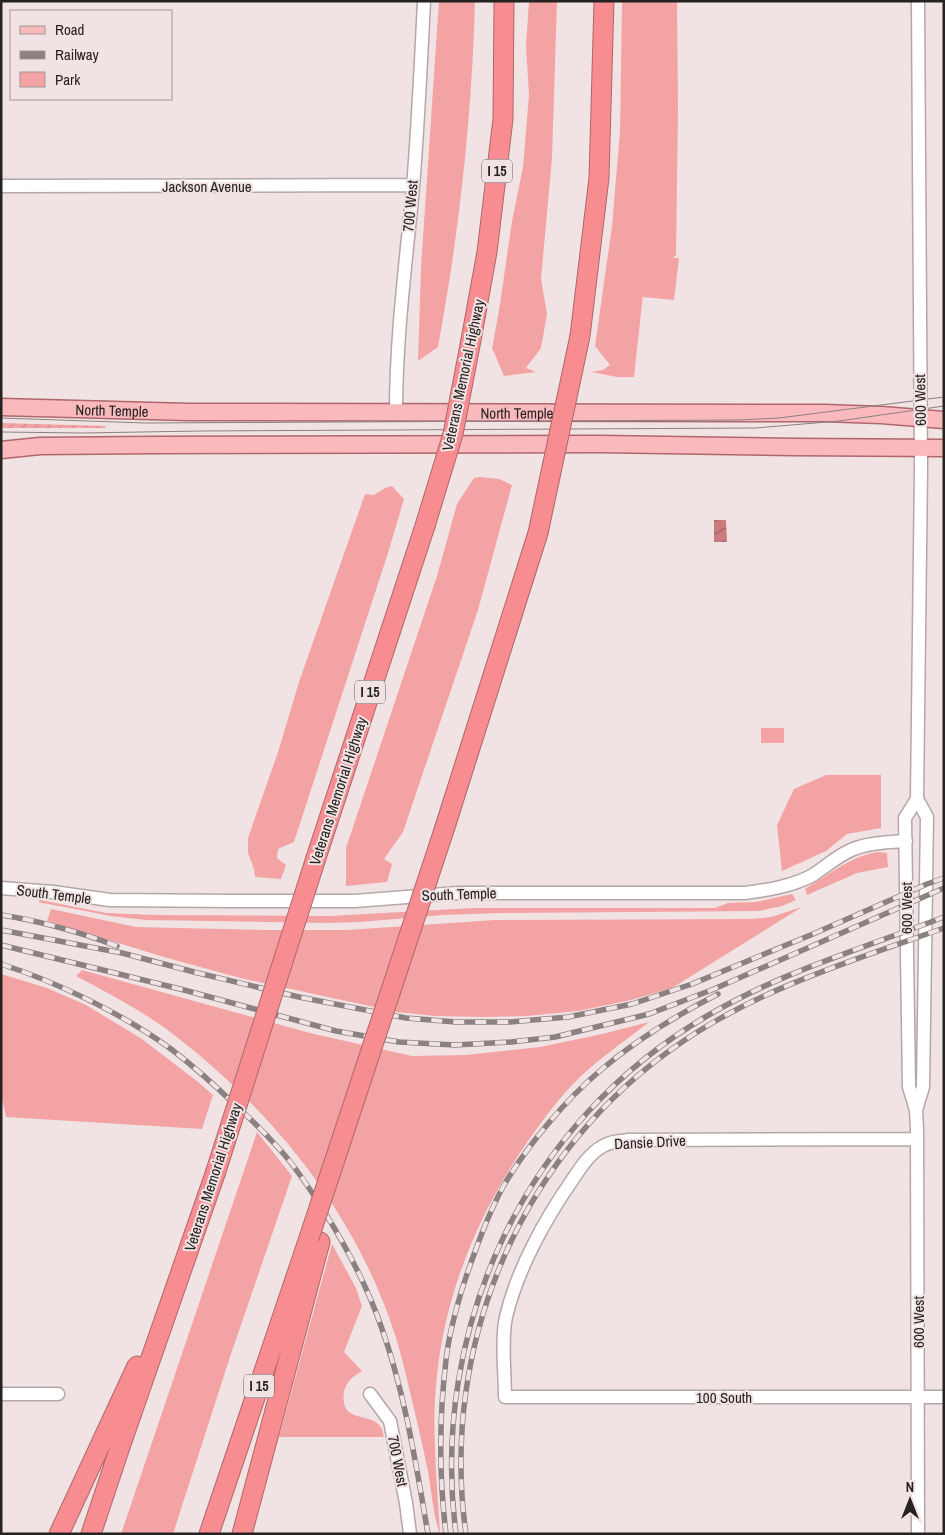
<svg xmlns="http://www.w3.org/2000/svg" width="945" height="1535" font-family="'Archivo Narrow',sans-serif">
<defs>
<pattern id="garden-furrows" width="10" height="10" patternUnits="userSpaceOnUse" patternTransform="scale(1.25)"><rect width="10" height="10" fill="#f4a3a4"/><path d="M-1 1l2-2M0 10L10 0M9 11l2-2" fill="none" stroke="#d18c8d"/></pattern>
<pattern id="water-waves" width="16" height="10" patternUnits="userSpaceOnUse" patternTransform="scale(1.25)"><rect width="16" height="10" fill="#ca7b7e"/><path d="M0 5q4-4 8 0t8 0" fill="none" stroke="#a46467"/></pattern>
</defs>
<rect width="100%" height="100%" fill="#f1e3e3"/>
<path fill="#f4a3a4" d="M439 1H475C472 118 459 233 438 347L418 361 421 267Z
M529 1H557L552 158 541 279 547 314 541 348 526 368 536 372 504 376 493 350 492 349 500 304 512 221 523 167 529 95 526 46Z
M622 1H677L678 108 676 255 673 258H679L674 300 643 297V294L634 377H617L591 372 603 370 610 365 595 346 612 226 620 131Z
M480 477 499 479 512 485 478 610 403 832 384 859 392 864 387 882 346 886V848L437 576 457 504 474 478Z
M392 486 404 499 388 553 294 842 278 849 277 858 286 865 281 879 255 877 254 869 248 853V838L279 749 299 682 365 494 374 495 385 488Z
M761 728H784V743H761Z
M826 775H881V828L847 834 826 851 782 871 777 825 794 789Z
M877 852 887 853 888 867 857 873 807 895 805 889C829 875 849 857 877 852Z
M792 894 796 900 782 906 759 911 500 913 443 915 360 922 326 923 267 922 146 920 111 916 38 902 40 900 106 913 155 915 330 916 473 908H715L728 903 756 902Z
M802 907 672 988 631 1000 578 1011 527 1016 482 1017 435 1016 397 1012 240 978 164 957 47 921 51 909 136 927 263 930H347L495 920 752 919 771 917Z
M82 970 310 1033 412 1056 466 1055 540 1047 602 1034 649 1022C624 1042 595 1061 573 1084 556 1102 542 1121 528 1141 480 1210 446 1290 437 1375 431 1427 437 1481 440 1534 434 1520 431 1488 428 1471 421 1438 413 1404 405 1371 402 1359 399 1347 395 1335 355 1210 269 1106 165 1028 137 1008 106 992 76 976Z
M1 974 47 988 86 1005 142 1039 198 1082 213 1095 202 1129 6 1117 1 1093Z
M257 1132 292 1176 229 1360 173 1534H121Z
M332 1244 356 1288 362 1306 344 1352 362 1371C353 1376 346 1382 344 1392 340 1421 362 1413 377 1423 382 1427 383 1432 384 1437H279Z"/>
<path fill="url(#garden-furrows)" d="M1 423 105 426 106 428H1Z"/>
<path fill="url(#water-waves)" d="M714 520H726L727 542H714Z"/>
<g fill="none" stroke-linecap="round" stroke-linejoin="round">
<g stroke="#b5a7a7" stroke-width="15">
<path id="minor" d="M918 1 921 468 917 799 905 818 909 1087 916 1110 917 1129 918 1534
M1 186 413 185
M396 411C396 337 406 262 413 187 418 126 421 63 424 1
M1 888 53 892 110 900 234 901H355L458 893H745C768 890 793 886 813 875 828 865 842 852 859 847 874 842 890 842 906 841
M916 1110 923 1087 927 817 917 799
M917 1139 629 1140C620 1141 611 1141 603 1146 590 1153 581 1167 573 1179 545 1219 517 1270 506 1317 501 1339 505 1373 505 1397H944
M1 1394H58
M370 1394 390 1421 406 1503 410 1534"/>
</g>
<g stroke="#ae676a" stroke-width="19">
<g id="major">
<path id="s1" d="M1 407 189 412 824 413 881 415 944 420"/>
<path d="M1 450 40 446 154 445 599 444 794 447 944 448"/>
</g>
</g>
<g stroke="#ae676a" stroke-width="21">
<path id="highway" d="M580 336 599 178 604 1
M471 340 487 252 503 119 504 1
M445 827 538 533
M316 858 425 526
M59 1534 137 1366
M91 1534 121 1444 215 1174
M209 1534 309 1238
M242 1534 320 1242"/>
</g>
<use href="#minor" stroke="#fff" stroke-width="12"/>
<use href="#major" stroke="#fababd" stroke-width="16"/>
<use href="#highway" stroke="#f78c91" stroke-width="19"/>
<path stroke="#8b8181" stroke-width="1" d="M1 418 145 423 739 420 779 418 944 397
M1 432 82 433 201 431 755 428 839 421 944 406"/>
<g stroke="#8b8181" stroke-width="5.5">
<path id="rail" d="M1 915C41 921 79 932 117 946
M1 930 122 953 198 973 299 997 406 1018 456 1022H510L568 1017 632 1004 692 984 813 934 927 884 944 878
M1 945 184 990 336 1031 399 1042 455 1045 511 1042 555 1037 649 1014 714 989 944 888
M1 964C57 982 123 1014 171 1049 193 1066 214 1084 234 1104 251 1119 267 1135 282 1152 298 1170 311 1191 324 1211 347 1248 367 1286 381 1326 405 1393 416 1464 428 1534
M446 1534C439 1476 439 1418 446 1360 449 1333 457 1305 465 1280 476 1248 488 1214 504 1185 527 1146 566 1099 601 1070 636 1040 677 1015 718 994
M456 1534C429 1328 526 1121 707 1016 781 972 864 948 944 917
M466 1534C439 1344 522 1150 682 1042 761 988 854 960 944 928"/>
</g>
<use href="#rail" stroke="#f1e3e3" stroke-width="4" stroke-dasharray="11" stroke-linecap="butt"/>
<g stroke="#ae676a" stroke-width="21" stroke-linecap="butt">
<path id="highway-bridge" d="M425 526 453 434 471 340
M538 533 580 336
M215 1174 316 858
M309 1238 445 827"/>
</g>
<use href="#highway-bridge" stroke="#f78c91" stroke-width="19"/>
</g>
<g text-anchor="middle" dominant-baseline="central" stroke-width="4" stroke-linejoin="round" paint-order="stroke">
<g fill="#f1e3e3" stroke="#645c5c" stroke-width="1">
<rect x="482" y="159.5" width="30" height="23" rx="4"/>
<rect x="355" y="680.5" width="30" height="23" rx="4"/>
<rect x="244" y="1374.5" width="30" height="23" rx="4"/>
</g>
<g font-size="14" font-weight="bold" fill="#272222">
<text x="497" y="171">I 15</text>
<text x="370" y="692">I 15</text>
<text x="259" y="1386">I 15</text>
</g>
<g font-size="15" fill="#272222" stroke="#f1e3e3">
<text x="207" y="186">Jackson Avenue</text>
<text transform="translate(410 206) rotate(-85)">700 West</text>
<text transform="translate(463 375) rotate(-78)">Veterans Memorial Highway</text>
<text transform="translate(920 400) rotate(-91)">600 West</text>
<text stroke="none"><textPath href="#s1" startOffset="111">North Temple</textPath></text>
<text stroke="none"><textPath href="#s1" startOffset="516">North Temple</textPath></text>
<text transform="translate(338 791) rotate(-72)">Veterans Memorial Highway</text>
<text transform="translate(54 894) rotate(7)">South Temple</text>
<text transform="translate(459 894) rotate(-2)">South Temple</text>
<text transform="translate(906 908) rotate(-90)">600 West</text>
<text transform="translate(650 1142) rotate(-3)">Dansie Drive</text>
<text transform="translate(213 1177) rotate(-72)">Veterans Memorial Highway</text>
<text transform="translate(918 1322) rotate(-90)">600 West</text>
<text x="724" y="1397">100 South</text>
<text transform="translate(398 1461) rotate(79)">700 West</text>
</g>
</g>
<rect width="945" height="1535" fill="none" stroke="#272222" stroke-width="5"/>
<rect x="10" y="10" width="162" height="90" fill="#f1e3e3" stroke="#a09696"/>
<rect x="20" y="26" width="25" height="8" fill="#fababd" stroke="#a09696"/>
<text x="55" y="35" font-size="15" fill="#272222">Road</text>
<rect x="20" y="51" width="25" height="8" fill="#8b8181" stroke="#a09696"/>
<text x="55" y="60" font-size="15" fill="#272222">Railway</text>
<rect x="20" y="72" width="25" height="15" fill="#f4a3a4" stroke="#a09696"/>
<text x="55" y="85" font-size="15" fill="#272222">Park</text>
<g transform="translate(910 1500)" stroke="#f1e3e3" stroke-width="4" paint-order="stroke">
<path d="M0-4L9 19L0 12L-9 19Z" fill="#272222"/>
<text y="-8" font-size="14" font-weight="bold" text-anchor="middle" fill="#272222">N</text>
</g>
</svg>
